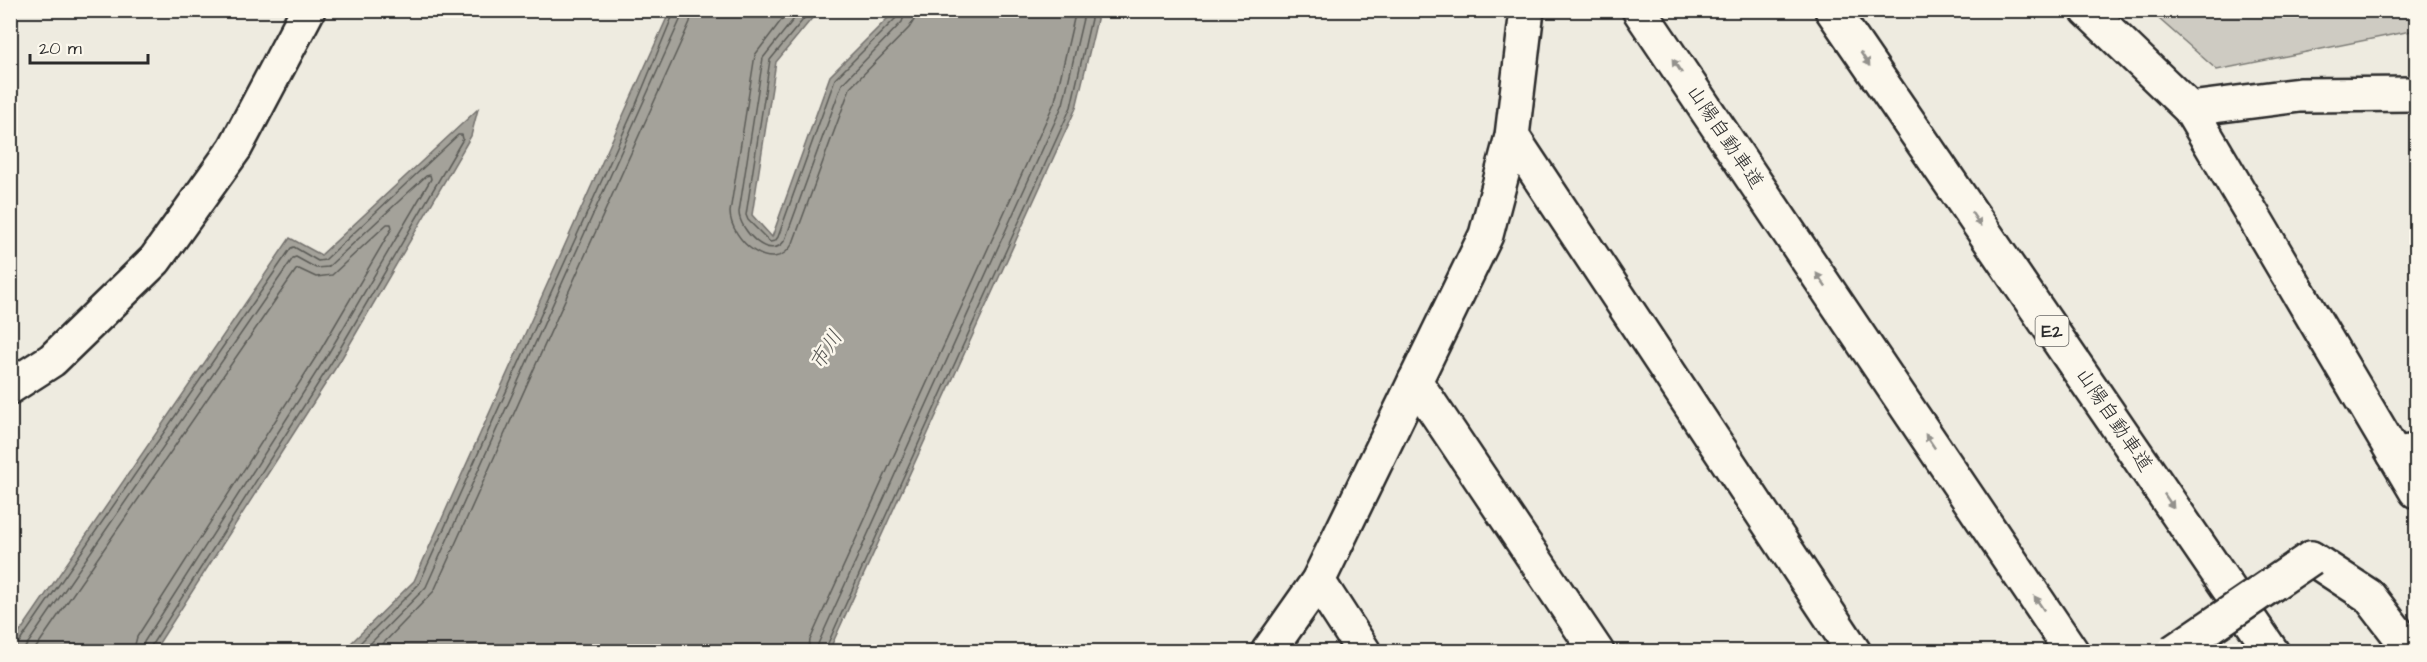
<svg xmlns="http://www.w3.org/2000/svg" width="2427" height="662" font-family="'Architects Daughter','Klee One',sans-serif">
<rect width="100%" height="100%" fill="#eeebe0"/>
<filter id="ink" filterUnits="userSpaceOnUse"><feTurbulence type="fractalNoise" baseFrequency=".0167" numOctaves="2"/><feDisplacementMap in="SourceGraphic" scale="12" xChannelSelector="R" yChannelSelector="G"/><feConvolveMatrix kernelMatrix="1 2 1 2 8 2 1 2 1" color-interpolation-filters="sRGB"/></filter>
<g filter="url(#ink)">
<path fill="#cecbc2" stroke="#7c7b76" stroke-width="1.5" d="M2150 11H2416V32L2411 31 2217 70Z"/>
<path fill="#a4a29a" stroke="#74726e" stroke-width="1.5" d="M670 11H818L776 62 752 215 772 237 830 76 895 11H1099L1076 108 829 651H343L414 581Z
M478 109 471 136 340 361 154 651H11V645L290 238 321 255Z"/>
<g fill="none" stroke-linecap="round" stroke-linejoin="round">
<path stroke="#5b5b57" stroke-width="1.5" d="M789 10 755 55 730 212C730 240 774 278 793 243L850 88 909 28 914 20 915 10
M801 10 763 58 739 212C739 230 770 263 785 240L842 84 902 22 906 10
M811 10 770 60 746 215 748 220 770 242 775 241 778 237 835 79 897 17 898 10
M10 648 18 644 291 248 294 247 318 261 325 260 458 135H462L463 139 335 357 151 646 150 652
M22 652 293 258 296 257 316 268 328 267 426 176 430 175 431 179 328 354 144 642 142 652
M33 652 296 270 299 269 316 277 332 275 387 224H391L392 228 321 349 137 637 133 652
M351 652 419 584 635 107 675 10
M362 652 426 587 681 18 683 10
M375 652 434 591 690 22 692 10
M808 652 810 640 1055 101 1076 10
M817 652 818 644 1063 104 1085 10
M824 652 1071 107 1093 10"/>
<g stroke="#2b2b2b" stroke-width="38">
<path id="street" d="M2190 109 2300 95 2416 94
M1415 381 1597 652
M10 387 52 360 155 260 235 148 308 10
M2394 454 2416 451
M2311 558 2369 596 2412 652
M1318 581 1364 652"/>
</g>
<g stroke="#2b2b2b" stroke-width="38">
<path id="secondary" d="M2087 10 2190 109 2416 491
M1512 136 1854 652
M1268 652 1318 581 1486 235 1512 136 1527 10"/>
</g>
<g stroke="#2b2b2b" stroke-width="38">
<path id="highway" d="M1639 10 2072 652
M1832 10 2272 652"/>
</g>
<use href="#street" stroke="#fbf7ec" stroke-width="33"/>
<use href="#secondary" stroke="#fbf7ec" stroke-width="33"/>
<use href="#highway" stroke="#fbf7ec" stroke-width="33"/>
<g stroke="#2b2b2b" stroke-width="38" stroke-linecap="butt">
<path id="street-bridge" d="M2173 652 2311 558"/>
</g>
<use href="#street-bridge" stroke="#fbf7ec" stroke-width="33"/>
</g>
<defs><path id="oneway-solid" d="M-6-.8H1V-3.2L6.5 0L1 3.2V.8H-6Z" transform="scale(1.5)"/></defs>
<g fill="#93918c">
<use href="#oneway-solid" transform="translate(1865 59) rotate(56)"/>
<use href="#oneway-solid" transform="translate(1677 66) rotate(-124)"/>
<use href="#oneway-solid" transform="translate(1976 219) rotate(56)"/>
<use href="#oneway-solid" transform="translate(1821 280) rotate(-124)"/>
<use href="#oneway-solid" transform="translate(1930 441) rotate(-124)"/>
<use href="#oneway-solid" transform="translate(2169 501) rotate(56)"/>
<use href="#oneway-solid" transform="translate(2039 603) rotate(-124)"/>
</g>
</g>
<g text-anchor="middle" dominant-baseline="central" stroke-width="5" stroke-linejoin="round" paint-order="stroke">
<rect fill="#fbf7ec" stroke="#696865" stroke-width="1.5" x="2035.5" y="316" width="33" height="30" rx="4.5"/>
<g font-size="18" font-weight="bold" fill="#2b2b2b">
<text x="2052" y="331">E2</text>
</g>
<g font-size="20" fill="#2b2b2b" stroke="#fbf7ec">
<text transform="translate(1725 137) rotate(56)">山陽自動車道</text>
<text transform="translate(2114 420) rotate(56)">山陽自動車道</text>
</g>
<g font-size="21" font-style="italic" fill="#555552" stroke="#fbf7ec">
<text transform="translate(826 350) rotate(-57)">市川</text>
</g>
</g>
<rect width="2427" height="662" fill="none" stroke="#fbf7ec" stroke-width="36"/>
<rect x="18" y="18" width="2391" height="626" fill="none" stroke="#2b2b2b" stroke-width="2" filter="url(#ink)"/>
<path d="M30 54v9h118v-9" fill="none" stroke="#2b2b2b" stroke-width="3"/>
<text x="39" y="54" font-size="18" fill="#2b2b2b" stroke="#fbf7ec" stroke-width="4.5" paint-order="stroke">20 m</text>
</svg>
